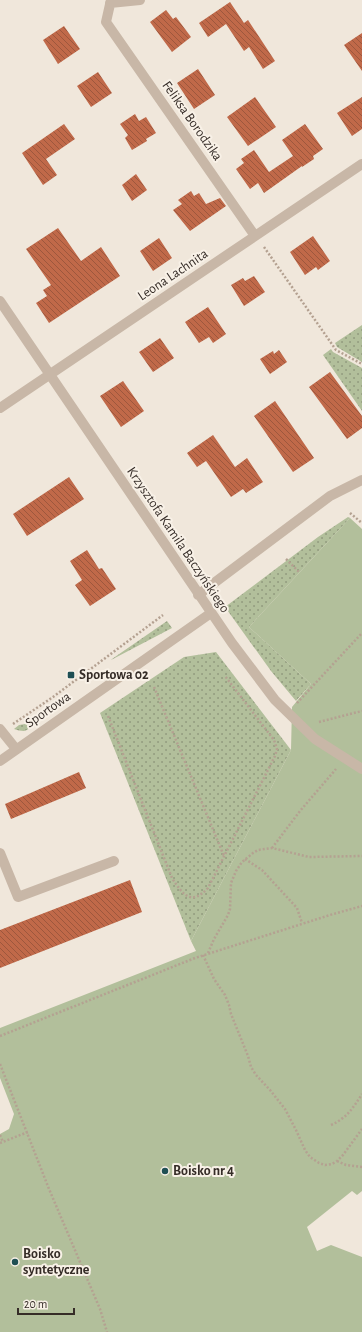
<svg xmlns="http://www.w3.org/2000/svg" width="362" height="1332" font-family="'Alegreya Sans',sans-serif">
<defs>
<pattern id="grass-dots" width="8" height="8" patternUnits="userSpaceOnUse"><rect width="8" height="8" fill="#b2bf9b"/><path d="M2 2h.1M6 6h.1" fill="none" stroke="#929b7e" stroke-width="1.8" stroke-linecap="round"/></pattern>
<pattern id="building-back-hatch" width="6" height="6" patternUnits="userSpaceOnUse"><rect width="6" height="6" fill="#c06949"/><path d="M-1 5l2 2M0 0l6 6M5-1l2 2" fill="none" stroke="#9d573d"/></pattern>
</defs>
<rect width="100%" height="100%" fill="#f0e7db"/>
<path fill="url(#grass-dots)" d="M362 325V362L337 347 335 343Z
M331 349 333 352 362 368V411L323 355Z
M348 517 350 518 249 627 311 684 296 701 271 671 225 607 318 537Z
M167 621 172 628 111 660 112 659Z
M216 652 291 750 191 941 100 713 184 657Z
M59 698C51 707 36 728 24 731 21 731 17 730 14 729L19 725 25 724Z"/>
<path fill="#b2bf9b" d="M350 518 362 529V1191L357 1195 352 1191 307 1227 317 1251 331 1245 362 1257V1332H0V1134L9 1129 14 1114 0 1078V1028L196 951 191 941 291 750 292 707 311 684 249 627Z"/>
<path fill="url(#building-back-hatch)" d="M230 2 244 23 248 20 275 61 263 69 249 47 244 51 226 24 208 37 199 23Z
M166 10 173 19 176 17 191 37 172 52 150 22Z
M64 26 80 49 58 64 43 40Z
M362 33V71L344 45Z
M198 69 215 95 194 109 177 83Z
M98 72 112 93 91 107 77 86Z
M255 97 276 127 248 146 227 117Z
M362 97V129L352 136 337 113Z
M135 114 139 121 146 117 156 133 146 139 147 141 132 150 125 138 128 135 120 124Z
M64 124 75 139 46 159 57 175 43 185 22 153Z
M305 124 323 149 313 156 314 159 302 167V166L264 193 258 183 250 189 236 169 244 163 241 159 254 150 269 172 293 156 282 140Z
M136 174 147 190 132 201 122 185Z
M191 191 194 196 199 193 206 204 220 198 226 206 190 231 173 210 182 204 178 200Z
M58 228 81 261 101 247 120 276 49 323 36 303 47 296 43 290 51 285 26 249Z
M313 236 330 261 318 270 316 267 305 275 290 252Z
M159 238 172 258 153 271 140 251Z
M254 276 265 292 244 306 231 285 243 278 245 281Z
M208 307 226 334 213 343 209 337 199 343 185 322Z
M160 338 174 358 153 372 139 352Z
M279 350 287 362 270 374 260 359 273 351 274 354Z
M330 372 362 416V428L347 439 309 387Z
M123 381 144 411 121 427 100 396Z
M275 401 314 458 293 472 254 416Z
M213 435 235 467 247 458 263 482 246 493 243 489 231 497 206 461 197 467 187 453Z
M69 477 84 499 27 536 13 514Z
M87 550 99 569 102 568 116 589 90 606 75 585 82 580 70 561Z
M79 772 86 788 11 819 5 804Z
M130 880 142 912 0 968V930Z"/>
<g fill="none" stroke-linecap="round" stroke-linejoin="round">
<path stroke="#b4a191" stroke-width="2.5" stroke-dasharray="2 2" stroke-linecap="butt" d="M264 247 336 350 362 364
M350 513 362 523
M286 559 300 573
M154 687 224 856
M297 703 362 633
M108 716 172 878C183 895 191 906 208 888L275 756 277 749 274 740 225 676
M319 722 362 711
M13 724 53 697 163 615
M272 848 300 811 336 769
M245 859 262 870 297 908 302 923
M208 953 214 939 228 915 230 909 231 883 236 871 242 862 253 853 258 850 272 848 309 857 362 856
M203 955 214 979 225 995 229 1005 231 1014 248 1056 251 1067 256 1075 270 1090 285 1109 296 1130 305 1150 310 1157 319 1163 325 1165 332 1164 337 1161 343 1155 362 1129
M0 1036 195 958 330 915 362 906
M0 1064 49 1189 100 1309 107 1332
M331 1125C347 1118 353 1108 362 1094
M0 1135 3 1142
M0 1143 28 1132
M337 1161 346 1165 362 1167"/>
<path stroke="#c8b7a7" stroke-width="10" d="M111 0 106 22 255 236
M110 3 140 0
M0 301 232 643 275 700 315 739 362 769
M0 408 362 164
M198 595 330 496 362 480
M0 729 16 749
M0 761 211 613
M0 853 18 897 114 861"/>
</g>
<g fill="#1f4f54" stroke="#f8f1e7" stroke-width="1.5">
<rect x="67" y="671" width="8" height="8" rx="2"/>
<circle cx="165" cy="1171" r="4"/>
<circle cx="15" cy="1262" r="4"/>
</g>
<g text-anchor="middle" dominant-baseline="central" stroke-width="4" stroke-linejoin="round" paint-order="stroke">
<g font-size="14" fill="#352c27" stroke="#f8f1e7">
<text transform="translate(192 121) rotate(55)">Feliksa Borodzika</text>
<text transform="translate(173 275) rotate(-34)">Leona Lachnita</text>
<text transform="translate(178 540) rotate(56)">Krzysztofa Kamila Baczyńskiego</text>
<text transform="translate(48 710) rotate(-35)">Sportowa</text>
</g>
<g font-size="14" font-weight="bold" fill="#352c27" stroke="#f8f1e7" text-anchor="start">
<text x="79" y="675">Sportowa 02</text>
<text x="173" y="1171">Boisko nr 4</text>
<text x="23" y="1254">Boisko<tspan x="23" dy="16">syntetyczne</tspan></text>
</g>
</g>
<path d="M18 1308v6h56v-6" fill="none" stroke="#352c27" stroke-width="2"/>
<text x="24" y="1308" font-size="12" fill="#352c27" stroke="#f8f1e7" stroke-width="3" paint-order="stroke">20 m</text>
</svg>
